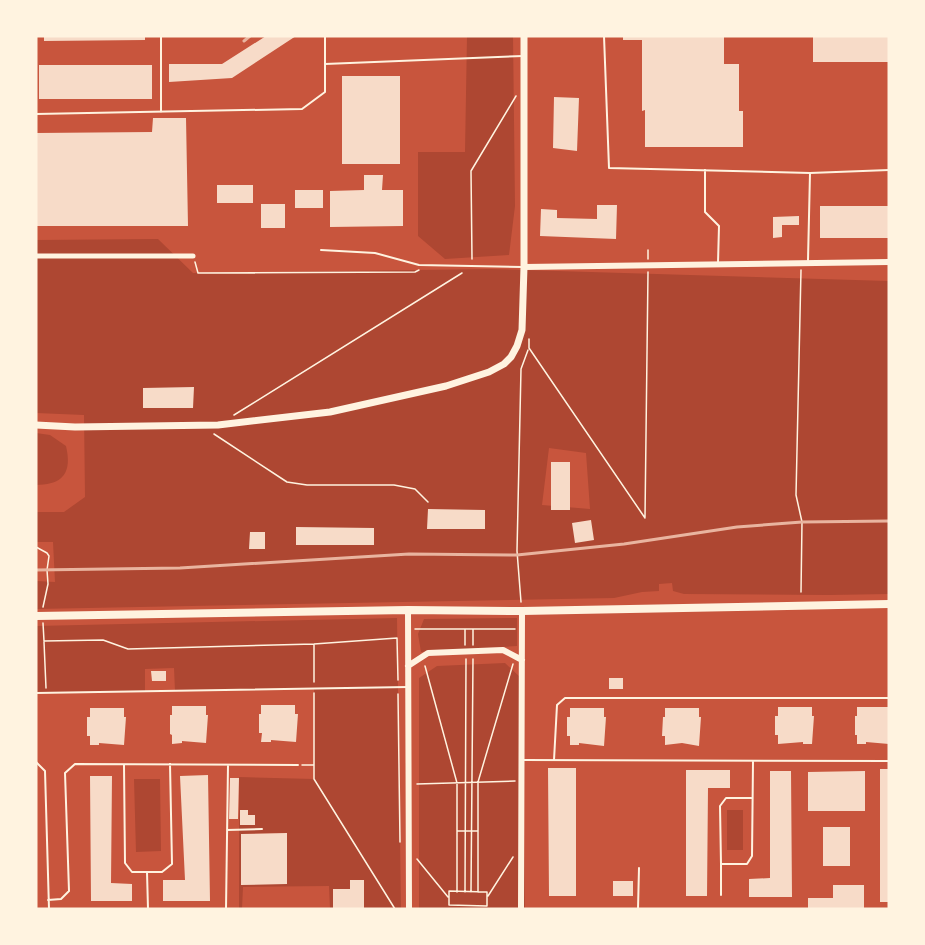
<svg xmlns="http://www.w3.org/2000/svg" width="925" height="945" font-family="Ubuntu,sans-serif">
<rect width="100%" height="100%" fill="#c8553d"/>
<path fill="#ae4732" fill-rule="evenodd" d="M467 36H513L515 206 509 255 445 259 418 236V152H465Z
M158 239 193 273 490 269 889 281V594L829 595 684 594 673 591 672 583 659 584V591L642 592 614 598 36 609V581L55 582 53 542H36V512H64L85 497 84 415 36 413V240ZM549 448 586 453 590 509 542 505Z
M36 433 50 435 66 446C72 472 64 485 36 485Z
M397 618 401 909H364V880H350V889H333V908L344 909H330L329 886 243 887 242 909H239V777L314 779V688L175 691 174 668 145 669V691L36 693V626ZM286 833 287 884H241V834Z
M517 618V646L421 652 418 634 424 619Z
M505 663 522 679 525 909H419V678L437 666Z
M134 779H160L161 851 136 852Z
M727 810H743V850H727Z"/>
<path fill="#f7dbc8" d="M44 36H145V40L44 41Z
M266 36H296L232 78 169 82V64H222Z
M623 36H724V64H739V111H743V147H645V110L642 111V40H623Z
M813 36H889V62H813Z
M39 65H152V99H39Z
M342 76H400V164H342Z
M554 97 579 98 577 151 553 148Z
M153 118H186L188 226H36V133L152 132Z
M364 175H383L382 190H403V226L330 227V191L364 190Z
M217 185H253V203H217Z
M295 190H323V208H295Z
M261 204H285V228H261Z
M597 205H617L616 239 540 236 541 209 557 210V218L597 219Z
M820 206H889V238H820Z
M799 216V225H782V237L773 238V217Z
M194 387 193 408H143V388Z
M551 462H570V510H551Z
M428 509 485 510V529H427Z
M591 520 594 540 575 543 572 523Z
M296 527 374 528V545H296Z
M250 532H265V549H249Z
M151 671H166V681H152Z
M609 678H623V689H609Z
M261 705H295V714H298L296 742 271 740V742H261L262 733H259V714H261Z
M172 706H206V715H208L206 743 182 741V743L172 744V735L170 734V715H172Z
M778 707H812V716H814L812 744H803V742L778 744V735H775V716H778Z
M857 707H889V744L866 742V744H857V735H855V716H857Z
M90 708H124V717H126L124 745 99 743V745H90V736H87V717H90Z
M570 708H604V717H606L604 746 579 743V745H570V736H567V717H570Z
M665 708H699V717H701L699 746 682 743 665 745V736H662L663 717H665Z
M548 768H576V896H549Z
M880 769H889V902H880Z
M686 770H730V788H708L707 896H686Z
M770 771H791L792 897H749V879L770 878Z
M865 771V811H808V772Z
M208 775 210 901H163V880H185L180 776Z
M90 776H112L111 883 132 884V901H91Z
M230 778H239L238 819H229Z
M240 810H248V815H255V825H240Z
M823 827H850V866H823Z
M287 833V884L241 885V834Z
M350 880H364V909L333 908V889H350Z
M613 881H633V896H613Z
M833 885H864V909H808V898H833Z"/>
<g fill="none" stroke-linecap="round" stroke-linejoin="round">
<path stroke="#fff3e0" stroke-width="1.5" d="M472 259 471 171 516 96
M648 259V250
M195 262 198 273 415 272 419 270
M529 339V348L645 518
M234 415 462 273
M214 434 287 482 307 485H394L415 489 428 502
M645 517 648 272
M36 547 47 553 49 556 47 570 48 584 43 607
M801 592 802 522 796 495 801 270
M521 602 517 551 521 369 528 350
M43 623 44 641 103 640 128 649 314 644 397 638 398 680
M415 629H515
M465 629V645
M473 629V645
M44 642 46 688
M314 645V682
M425 666 457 783V892
M314 693V779L395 909
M398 694 400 842
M302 765H313
M417 784 515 781
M458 831H477
M417 859 448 897
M449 891 487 892V906L449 905Z
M465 892 466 659
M471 892 473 659
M478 892V782L513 664
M488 896 513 857"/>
<path stroke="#fff3e0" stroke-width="2" d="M161 36V112
M604 36 609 168 810 173
M325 64 523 56
M36 114 302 109 325 92V36
M705 170V212L719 226 718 263
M321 250 375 253 419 265 522 267
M808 260 810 173 889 170
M36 693 408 687
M524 760 889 761
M554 760 557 705 565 698H889
M36 762 45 771 49 909
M124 765 125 863 132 872H162L172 864 170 764
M227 830 262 829
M721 864 720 806 726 798H751
M147 872 148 909
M721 895V864H747L752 856 753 762
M48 900 61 899 69 891 65 773 75 764 298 765
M226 909 228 765
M638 909 639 868"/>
<path stroke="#fff3e0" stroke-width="5" d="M36 256H193"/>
<path stroke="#fff3e0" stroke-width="6" d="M524 267 889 262
M408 610 409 909
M408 666 428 653 503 650 522 660
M521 909 522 611"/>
<path stroke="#fff3e0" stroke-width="7" d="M36 425 75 427 218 425 330 412 446 386 489 372 504 364 511 357 517 346 522 330 524 267V36"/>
<path stroke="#fff3e0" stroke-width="8" d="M36 616 408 610 522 611 889 604"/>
<path stroke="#e9b49f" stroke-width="3" d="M244 41 250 36
M36 570 180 568 409 554 517 555 624 544 737 527 802 522 889 521"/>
</g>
<rect width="925" height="945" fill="none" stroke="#fff3e0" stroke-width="75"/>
</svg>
